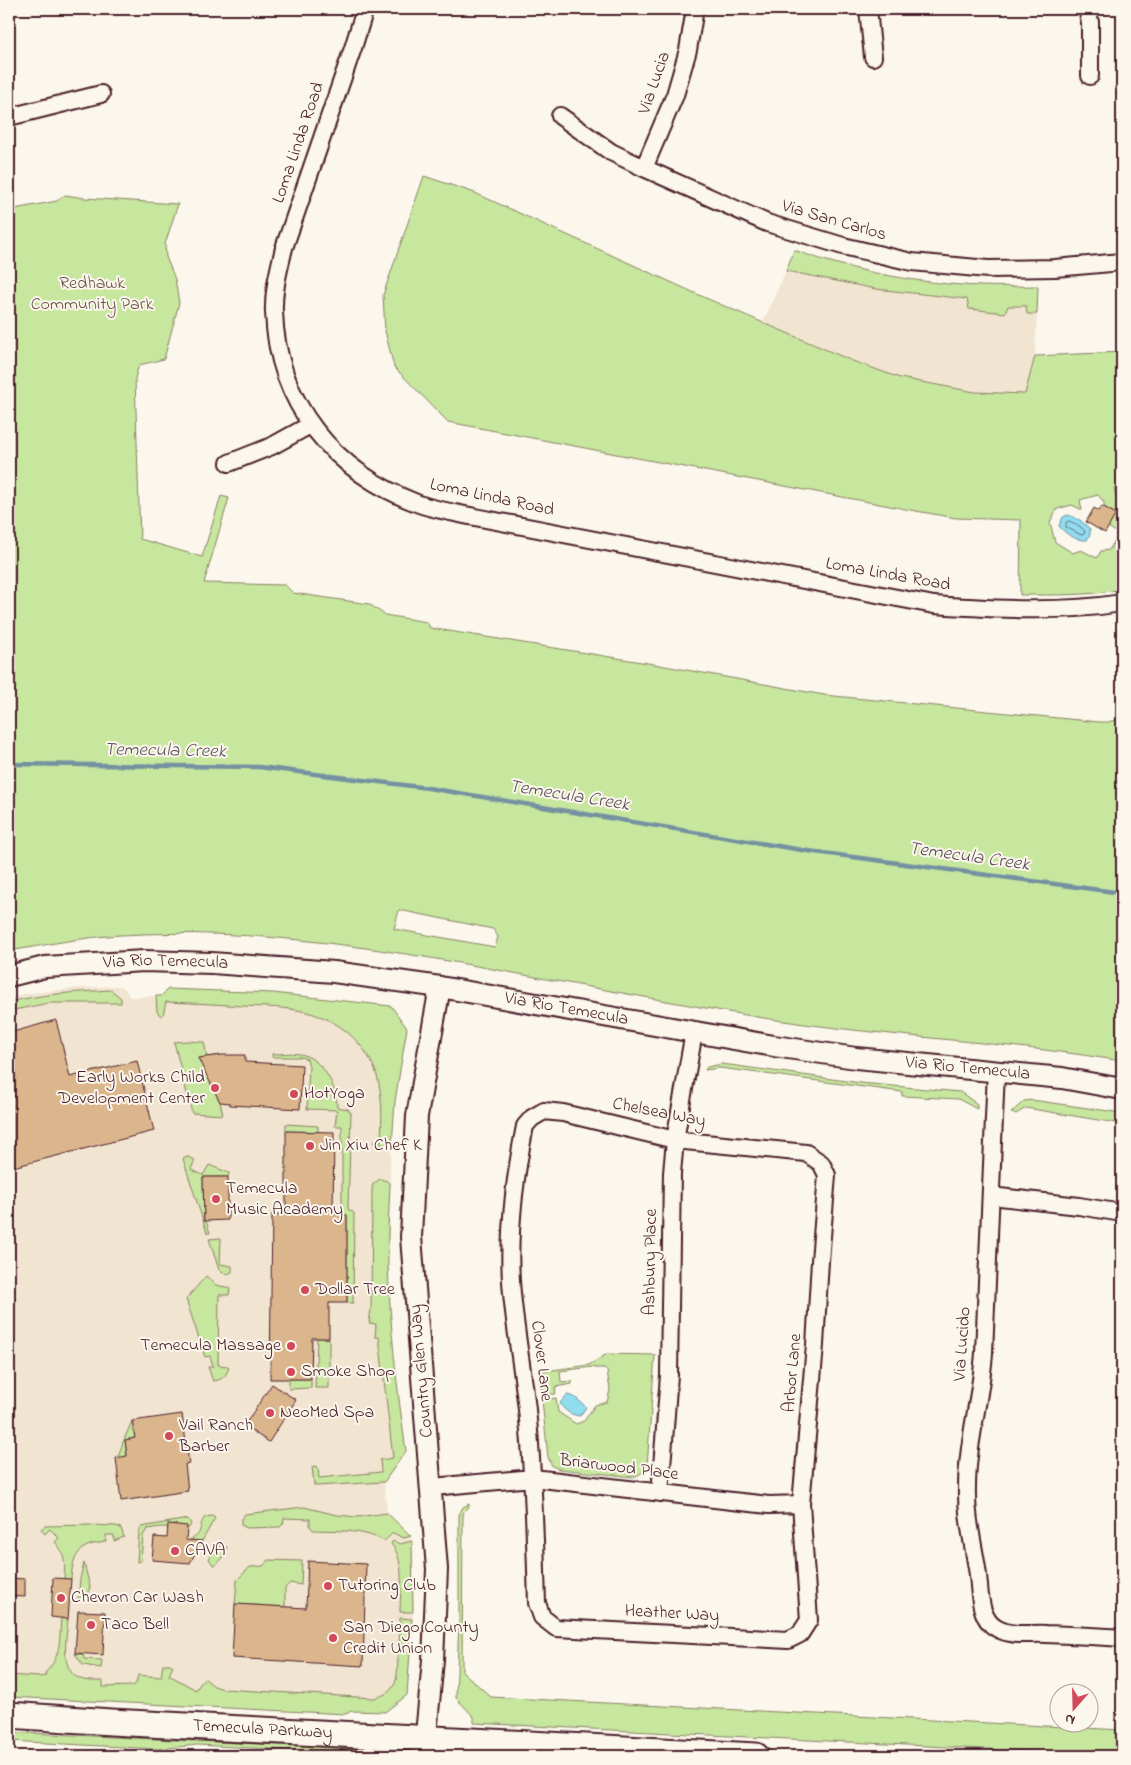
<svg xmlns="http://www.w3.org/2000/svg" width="1131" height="1765" font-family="'Indie Flower',sans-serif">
<rect width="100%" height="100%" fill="#fbf7ec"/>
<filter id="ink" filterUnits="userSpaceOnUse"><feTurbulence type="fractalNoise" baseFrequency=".02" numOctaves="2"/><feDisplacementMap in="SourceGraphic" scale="10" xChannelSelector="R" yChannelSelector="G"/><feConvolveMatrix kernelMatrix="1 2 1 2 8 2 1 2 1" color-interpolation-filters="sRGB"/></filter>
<g filter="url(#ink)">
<path fill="#f1e4d0" d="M786 271 876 289 967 299 969 309 1005 312 1008 306H1026L1027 314H1037L1035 356 1025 394 975 392 900 378 850 360 763 322Z
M1122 485V524L1114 487Z
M111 986H121L125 989 130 997 161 996 168 989 273 993 391 1006 407 1028 395 1101 390 1167 388 1262 391 1332 396 1385 406 1451 384 1482 387 1513 411 1536 414 1567 413 1612 407 1695 385 1712 351 1711 346 1714 9 1697V998L24 994 68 989Z"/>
<path fill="#c7e69e" stroke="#888264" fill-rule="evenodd" d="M424 176 475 193 708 299 850 360 900 378 975 392 1025 394 1035 356 1122 352V485L1114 488 1122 524V589C1089 596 1054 595 1020 595L1021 520 956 518 916 511 448 422 394 367 385 331 383 295ZM1098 495 1104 502V507L1116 514 1108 527 1119 534 1109 550 1101 551 1097 558 1081 550 1073 553 1055 542 1050 522 1057 509 1072 505 1082 510 1080 500Z
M65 195 85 198 178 204 165 244 166 257 175 279 179 303 164 359 139 365 135 378 140 539 202 557 221 496 229 498 204 583 285 585 293 593 369 604 385 615 427 622 430 628 654 664 824 695 1099 722H1108L1122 718V1061C1003 1041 882 1037 763 1018 687 1005 611 991 535 977 399 951 260 927 121 935 83 937 46 945 9 951V210L57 201ZM399 910 493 929 498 937 495 947 394 929Z
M794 250C850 271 921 284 981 286 1000 287 1019 286 1038 286L1037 314H1027L1026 306H1008L1005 313 969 309 967 299 876 289 786 271Z
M168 989 273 993 391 1006 407 1028 395 1101 392 1146 373 1143 375 1141H381C382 1119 383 1097 377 1076 374 1065 368 1055 361 1046 328 1007 289 1008 242 1006 217 1004 191 1003 166 1002L163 1015 161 1016 157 1012 156 996H161Z
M111 990 121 998V1003H49L9 1011V1002C42 994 77 992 111 990Z
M187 1041 204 1042 207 1057 199 1058 220 1102 223 1115 192 1113 174 1042Z
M272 1054C282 1054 295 1052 304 1055 324 1062 337 1087 337 1107L348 1109 351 1113 348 1209 354 1213 353 1303H347V1215H342V1126H335L337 1110 307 1109 309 1066 307 1059 301 1057H272Z
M722 1064 861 1083 960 1092 977 1104V1109L958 1099 902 1096V1092L720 1068 705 1070 707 1067Z
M1032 1100 1122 1113V1124L1026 1108 1016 1114 1011 1113 1024 1101Z
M286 1124 318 1126V1132L286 1131Z
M188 1157 195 1160 191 1169 192 1170 203 1175 209 1165 229 1173 228 1177H203L204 1220 206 1221 210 1233H207L184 1162 183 1158Z
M380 1179 387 1181 390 1184C389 1211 387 1238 388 1264 390 1327 397 1389 406 1451L384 1482 316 1486 314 1485 312 1467 316 1466 318 1468 319 1478 381 1472 380 1460 393 1458 379 1337H375L376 1324 369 1323 371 1309 372 1189 373 1184Z
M221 1238 220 1264 232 1266V1272C227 1275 223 1274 219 1270L209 1239Z
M206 1276 216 1285 230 1288 229 1295H219L218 1365 228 1366 229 1367C226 1377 222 1380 213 1381L208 1367 213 1366 210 1356 205 1357 186 1299Z
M317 1338H329V1388H315Z
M607 1354 655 1355 647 1466C644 1472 640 1475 633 1477L559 1469 552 1466 548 1457 542 1400 556 1398 558 1412 576 1424 584 1421 595 1405 607 1402 610 1390 607 1371 603 1368H594L593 1367 560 1371 561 1382 572 1381V1384L555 1387 556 1394 542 1395 538 1372 589 1365Z
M289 1379H311V1388L289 1389Z
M132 1421 135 1438 125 1440 127 1457 118 1458 123 1442Z
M469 1504V1507L463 1513 462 1671 491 1697 1122 1730V1756L474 1723V1717L456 1698 459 1620V1515L463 1507Z
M304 1507 337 1515 357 1517 387 1513 411 1536 404 1538 393 1533 384 1541C362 1529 337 1531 313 1530L310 1526V1519L284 1518 283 1524 280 1527 247 1528 241 1525V1519L245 1514Z
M212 1516 215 1518 202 1541 190 1540C205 1533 197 1527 205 1517Z
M188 1519 191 1524 189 1528 161 1527 147 1529 143 1536 141 1561 137 1562 139 1532 141 1527Z
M88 1525 116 1526 121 1528 124 1537 114 1541V1535H106V1541C100 1544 95 1543 90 1545 75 1550 72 1565 71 1579H64C65 1564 66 1554 55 1542L59 1538 50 1529 45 1534 41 1529 45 1526Z
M393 1541 400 1544 412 1541 413 1612H400C400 1591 406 1561 391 1544Z
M216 1546 227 1547 224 1557 214 1566 209 1559Z
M269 1560 302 1561 301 1585 290 1583 285 1588V1607L235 1604 237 1580 250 1567 263 1566Z
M84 1563 90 1587 87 1595 81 1597 78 1600 80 1579Z
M61 1618 68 1619C67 1635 60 1664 75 1676 83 1682 94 1681 103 1681V1687L132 1686 136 1684 138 1675 161 1677 163 1664H170L173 1666 169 1675 196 1690 204 1678 214 1686 223 1689 374 1698C401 1692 397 1674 398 1651L410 1652 407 1695 385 1712 351 1711 346 1714 9 1697V1675L38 1677 46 1676 45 1673C62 1656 59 1640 61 1618Z
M400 1618 412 1619 411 1644H399Z
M75 1654H83L84 1659 102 1660 101 1668 83 1665Z
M9 1732 383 1750 387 1751V1753L383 1755 197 1745 158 1749 9 1741Z"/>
<path fill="#90ddf0" stroke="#7491a1" d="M1068 515 1080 520 1090 529V534L1087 540C1077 541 1065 534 1059 526L1063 517Z
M568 1395 576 1398 586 1407 580 1416C571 1415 564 1411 560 1403L566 1396Z"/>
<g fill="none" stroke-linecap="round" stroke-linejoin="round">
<path stroke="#666b7a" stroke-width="1" d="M1069 521 1078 525 1085 531 1084 534 1081 535 1066 527V523Z"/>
<path stroke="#7491a1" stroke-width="4.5" d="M9 764 259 767 428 788 808 851 1122 893"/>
</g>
<path fill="#dbb68d" stroke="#4a1f2b" d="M1102 506 1116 514 1105 533 1086 522 1094 508 1099 511Z
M56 1020 70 1077 137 1061 154 1131 9 1168V1033Z
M222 1055H245V1062L302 1065 300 1109 230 1105V1103L220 1102 198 1058Z
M286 1131 334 1132 333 1214 347 1215V1303H329V1338H312L311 1379H270L272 1214 286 1215Z
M203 1177H228V1220L204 1221Z
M272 1384 296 1400 269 1442 244 1426Z
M182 1414 189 1463 185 1464 188 1491 121 1501 116 1458 127 1456 125 1440 135 1438 132 1421Z
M168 1524 187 1526 186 1540 202 1541 190 1563 152 1560 154 1537 167 1538Z
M308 1561 366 1564 363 1666 232 1658 235 1604 306 1608Z
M9 1578 25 1579V1597L9 1596Z
M53 1578 71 1579 68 1619 51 1617Z
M78 1611 105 1612 103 1655 75 1653Z"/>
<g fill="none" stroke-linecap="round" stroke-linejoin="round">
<g stroke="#4a1f2b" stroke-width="20">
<path id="minor" d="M365 9 353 48 284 248C279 269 273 291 274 312 277 404 334 472 419 504 436 510 456 513 475 517L934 605C996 609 1060 613 1122 603
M868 9 873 57
M1087 9 1090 22V76
M560 116 611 152 644 168 767 223 843 246 912 262 988 269 1055 268 1122 262
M9 117 101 94
M644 168 675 95 688 50 695 9
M229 463 272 446 310 425
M996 1071 984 1353C981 1398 967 1443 967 1488 966 1518 974 1546 978 1575 980 1593 979 1620 998 1629 1013 1637 1030 1633 1046 1634 1072 1635 1097 1636 1122 1638
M544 1111 563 1113 675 1140 806 1153 821 1163 827 1175 820 1261 815 1345 801 1504 809 1620 800 1634 788 1640 556 1628 542 1617 537 1603C535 1542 534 1481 528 1420 524 1374 514 1327 511 1281 508 1229 515 1176 525 1126L532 1118Z
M991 1196 1079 1206 1122 1213
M432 1487 533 1478 732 1501 769 1505 801 1504
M660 1493 669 1375 672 1173 675 1140 694 1032"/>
</g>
<g stroke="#4a1f2b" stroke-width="24">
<g id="tertiary">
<path id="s1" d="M9 976 45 967 144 961 212 963 334 972 440 987 774 1046 856 1058 1062 1078 1122 1089"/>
<path d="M424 1756 433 1660 437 1569 411 1237 417 1116 440 987"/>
</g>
</g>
<g stroke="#4a1f2b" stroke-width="29">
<g id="primary">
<path id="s2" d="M9 1715 111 1722 756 1756"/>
</g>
</g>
<use href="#minor" stroke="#fbf7ec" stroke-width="16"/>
<use href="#tertiary" stroke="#fbf7ec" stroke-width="20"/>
<use href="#primary" stroke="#fbf7ec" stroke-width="25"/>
</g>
</g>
<g fill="#d1495b" stroke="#fbf7ec" stroke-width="2">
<circle cx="215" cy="1088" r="5"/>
<circle cx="294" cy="1094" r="5"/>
<circle cx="310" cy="1146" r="5"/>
<circle cx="216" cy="1199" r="5"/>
<circle cx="305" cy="1290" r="5"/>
<circle cx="291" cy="1346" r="5"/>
<circle cx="291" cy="1372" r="5"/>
<circle cx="270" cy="1413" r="5"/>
<circle cx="169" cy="1436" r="5"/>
<circle cx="175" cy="1551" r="5"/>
<circle cx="328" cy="1586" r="5"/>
<circle cx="61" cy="1598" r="5"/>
<circle cx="91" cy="1625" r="5"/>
<circle cx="333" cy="1638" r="5"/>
</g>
<g text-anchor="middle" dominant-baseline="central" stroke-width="4" stroke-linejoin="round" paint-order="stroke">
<g font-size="18" fill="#4a1f2b" stroke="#fbf7ec">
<text transform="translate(655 83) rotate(-71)">Via Lucia</text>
<text transform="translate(299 143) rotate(-71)">Loma Linda Road</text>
<text transform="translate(834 221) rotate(16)">Via San Carlos</text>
<text transform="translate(492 498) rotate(12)">Loma Linda Road</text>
<text transform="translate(888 575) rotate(10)">Loma Linda Road</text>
<text stroke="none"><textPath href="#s1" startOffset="158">Via Rio Temecula</textPath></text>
<text stroke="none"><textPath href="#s1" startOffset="562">Via Rio Temecula</textPath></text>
<text stroke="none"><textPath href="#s1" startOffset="968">Via Rio Temecula</textPath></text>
<text transform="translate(659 1113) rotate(11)">Chelsea Way</text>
<text transform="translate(651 1262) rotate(-89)">Ashbury Place</text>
<text transform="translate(963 1344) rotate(-86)">Via Lucido</text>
<text transform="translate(541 1361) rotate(83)">Clover Lane</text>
<text transform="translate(422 1371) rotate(-95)">Country Glen Way</text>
<text transform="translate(793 1373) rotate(-85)">Arbor Lane</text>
<text transform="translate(619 1468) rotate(7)">Briarwood Place</text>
<text transform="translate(672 1614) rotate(3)">Heather Way</text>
<text stroke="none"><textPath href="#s2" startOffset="254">Temecula Parkway</textPath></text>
</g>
<g font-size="18" fill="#695148" stroke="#fbf7ec">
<text x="92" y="284">Redhawk<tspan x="92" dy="21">Community Park</tspan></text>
</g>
<g font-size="18" fill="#4a1f2b" stroke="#fbf7ec" text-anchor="start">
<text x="205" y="1078" text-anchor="end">Early Works Child<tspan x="205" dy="21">Development Center</tspan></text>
<text x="304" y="1094">HotYoga</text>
<text x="320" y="1146">Jin Xiu Chef K</text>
<text x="226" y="1189">Temecula<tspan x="226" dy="21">Music Academy</tspan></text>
<text x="315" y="1290">Dollar Tree</text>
<text x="281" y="1346" text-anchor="end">Temecula Massage</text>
<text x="301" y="1372">Smoke Shop</text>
<text x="280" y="1413">NeoMed Spa</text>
<text x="179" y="1426">Vail Ranch<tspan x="179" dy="21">Barber</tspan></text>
<text x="185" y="1551">CAVA</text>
<text x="338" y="1586">Tutoring Club</text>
<text x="71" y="1598">Chevron Car Wash</text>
<text x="101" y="1625">Taco Bell</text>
<text x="343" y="1628">San Diego County<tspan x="343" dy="21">Credit Union</tspan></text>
</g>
<g font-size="19" font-style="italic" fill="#5c4e5c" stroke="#fbf7ec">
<text transform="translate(165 751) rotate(1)">Temecula Creek</text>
<text transform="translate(569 796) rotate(9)">Temecula Creek</text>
<text transform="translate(969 857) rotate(8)">Temecula Creek</text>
</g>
</g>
<rect width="1131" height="1765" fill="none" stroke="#fbf7ec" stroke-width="30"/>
<rect x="15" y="15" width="1101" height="1735" fill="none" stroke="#4a1f2b" stroke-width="2" filter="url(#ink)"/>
<g transform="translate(1074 1708) rotate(200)"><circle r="24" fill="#fbf7ec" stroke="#b4a19f"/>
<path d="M0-4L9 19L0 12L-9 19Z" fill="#d1495b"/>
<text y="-8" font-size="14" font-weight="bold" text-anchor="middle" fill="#4a1f2b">N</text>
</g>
</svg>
